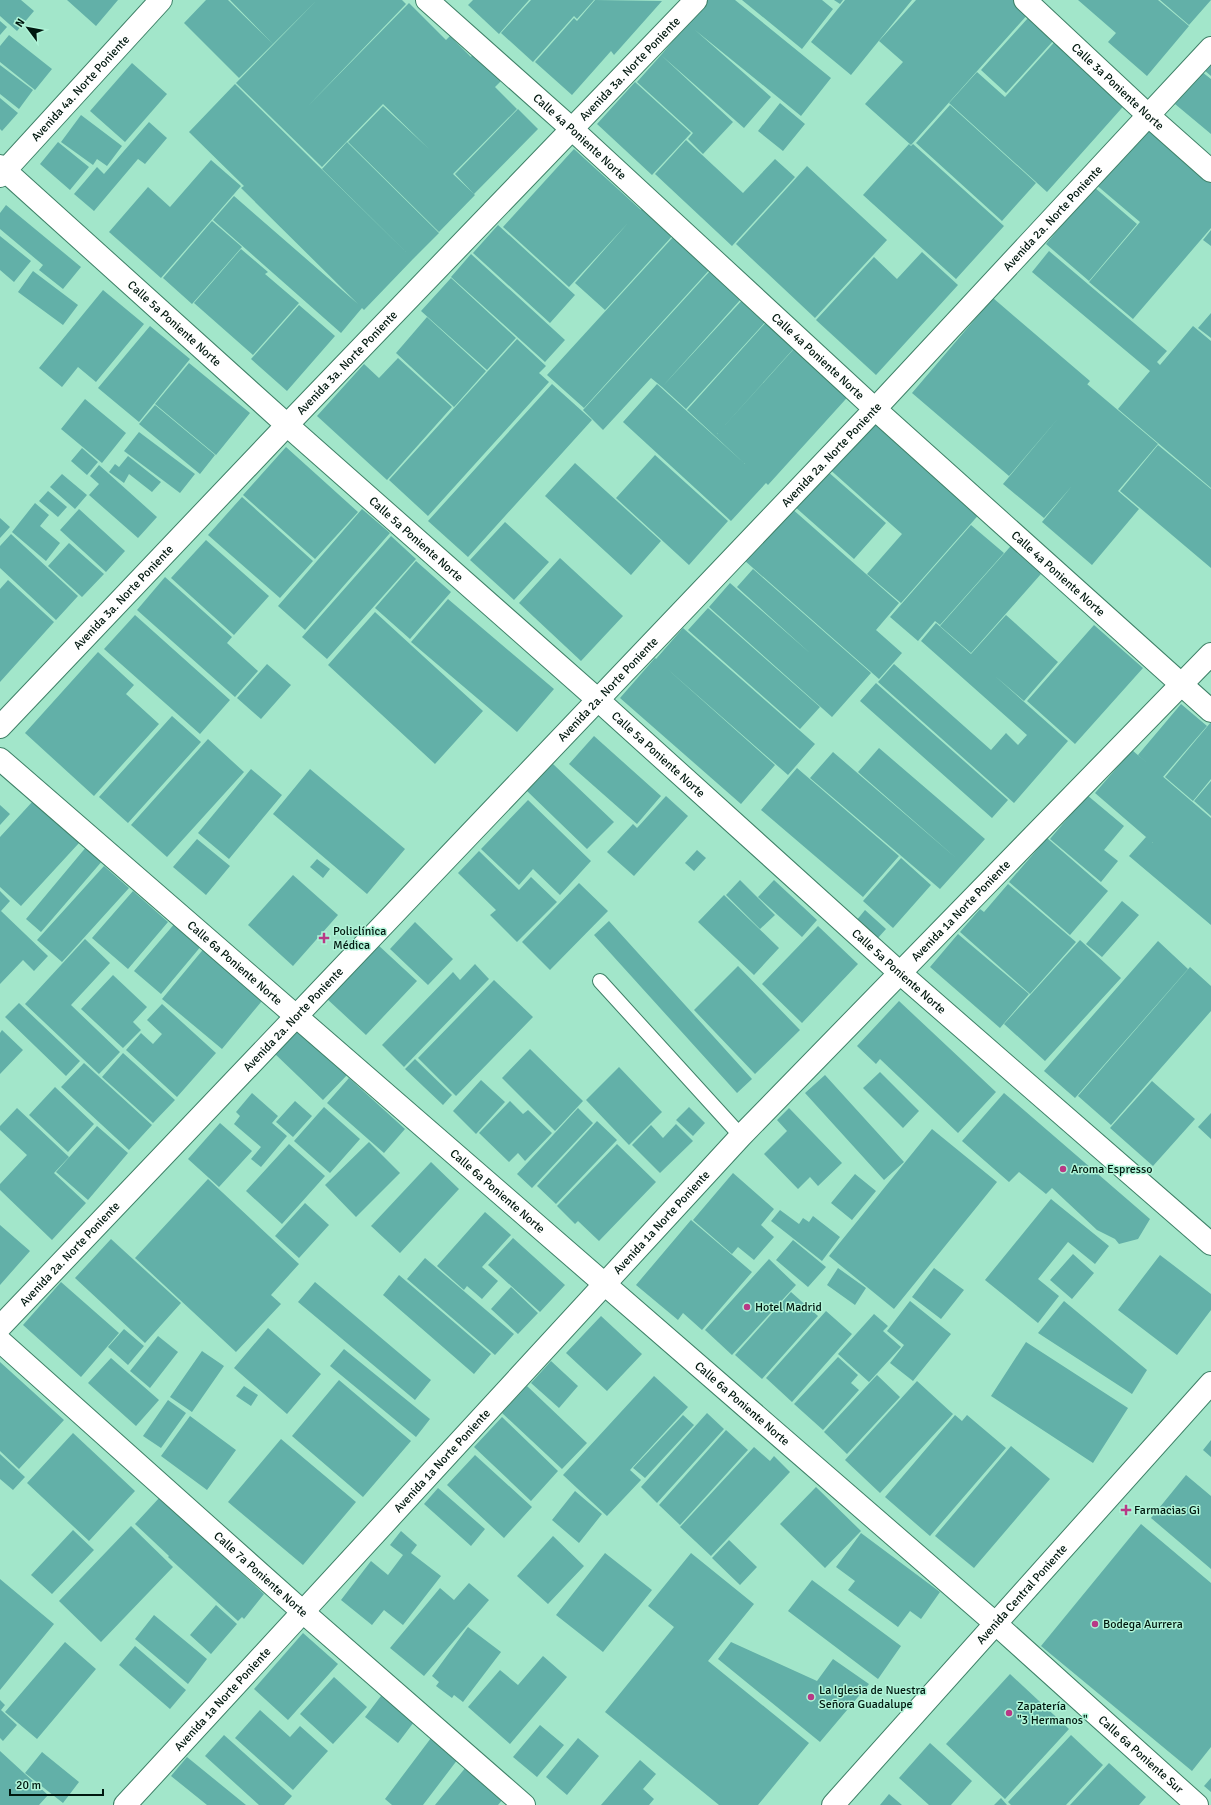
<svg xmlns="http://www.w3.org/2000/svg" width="1211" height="1805" font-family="Signika,sans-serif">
<rect width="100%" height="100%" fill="#a2e6ca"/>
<path fill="#62b0a8" d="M0 0H21L34 11 17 31 0 16Z
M67 0H118L96 26Z
M206 0H228L273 44 239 78 184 23Z
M230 0H402L406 4 307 107 409 3 446 40 450 36 471 57 473 54 501 81 495 87 517 109 453 174 475 195 439 232 348 142 383 106 429 149 383 104 322 167 236 83 316 1 273 44Z
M473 0H529L499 34 468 5Z
M531 0H594L577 19 574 16 533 62 501 33Z
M595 0 662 1 614 55 611 51 572 95 535 62 574 18 577 21Z
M707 0H735L831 78 801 116 695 30 771 97 744 128 661 55Z
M742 0H822L833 9 802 49Z
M834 0H843L840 4Z
M845 0H912L851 75 811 42Z
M916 0H1015L1029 13 911 145 865 104 903 62 879 41Z
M1078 0H1158L1189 26 1147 76 1108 42 1116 33Z
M1160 0H1211L1189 25Z
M1028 18 1053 41 1006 93 981 70Z
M0 21 7 27 0 35Z
M9 35 52 69 35 90 0 62V46Z
M1059 37 1129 100 1047 192 949 103 977 72 1005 97Z
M661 55 733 122 703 154 688 139 693 133 637 82Z
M1211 60V76L1203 69Z
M132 63 167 94 125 142 90 111Z
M0 65 33 90 19 109 0 94Z
M1202 72 1211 79V134L1175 104Z
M635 82 691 133 652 175 597 124Z
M235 84 413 259 364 310 362 308 341 333 213 220 234 196 358 304 241 188 244 186 189 132Z
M0 98 18 113 2 131 0 129Z
M780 103 805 124 783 151 758 131Z
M950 105 1036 183 1002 221 916 143Z
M518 109 538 129 474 194 455 174Z
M81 115 122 146 107 166 97 159 93 165 61 142Z
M149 122 167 138 145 164 138 159 94 211 74 194 97 167 104 174Z
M1145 122 1189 164 1211 183V228L1133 319 1089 282 1140 222 1094 183Z
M686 140 743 193 775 159 795 177 732 246 655 174Z
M58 142 89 167 70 190 40 164Z
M347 142 439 233 413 259 322 169Z
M909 144 911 146 913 144 1004 226 956 279 863 195Z
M574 149 641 210 644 206 675 233 605 310 575 283 628 223 569 287 503 227Z
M211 160 241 186 161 278 109 232 148 187 170 207Z
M807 166 887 240 815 318 736 244Z
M1094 187 1137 224 1089 281 1046 244Z
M6 205 81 267 63 289 39 270 43 265 0 229V213Z
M212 221 242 247 192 304 163 278Z
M498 225 575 295 550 323 473 253Z
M1211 230V246L1203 240Z
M675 235 711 268 584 408 547 375Z
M0 236 31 261 14 282 0 270Z
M241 249 268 272 265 274 299 303 253 355 194 303Z
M1049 251 1167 351 1157 362 1160 365 1193 326 1211 341V488L1118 409 1150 371 1032 272Z
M922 252 958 285 876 375 816 320 874 257 897 279Z
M471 254 565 340 545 362 451 277Z
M33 271 78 305 63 325 18 292Z
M710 271 741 299 662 387 651 378 603 430 583 410Z
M451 278 516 338 487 370 421 311Z
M103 290 144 324 96 382 78 367 62 387 39 368Z
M744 298 768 319 686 409 662 387Z
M993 298 1090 381 1009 476 912 393Z
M299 305 335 336 287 391 251 359Z
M1211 313V338L1198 328Z
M427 317 486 371 454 407 396 353Z
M768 320 796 346 717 434 801 341 854 390 768 485 766 483 731 521 623 422 657 384 745 464 687 410Z
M150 326 190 359 139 422 98 388Z
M517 339 546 366 539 373 549 382 428 516 389 480Z
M398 358 452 407 387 480 317 416 364 364 379 378Z
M189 363 250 413 216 455 155 404Z
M552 384 592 420 468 557 428 521Z
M1087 384 1158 444 1118 491 1139 509 1092 565 1042 522 1072 486 1044 518 1003 484Z
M85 399 126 433 102 463 61 429Z
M155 405 215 455 200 474 139 424Z
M874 411 982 511 901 603 867 574 902 534 826 466Z
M139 432 195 474 180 493 124 451Z
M1158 445 1211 489V568L1120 491Z
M286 447 358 512 315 559 243 495Z
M82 448 98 462 87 475 71 461Z
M655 455 728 521 689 565 616 498Z
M128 456 161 482 152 492 129 474 124 483 109 472 115 464 119 467Z
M575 463 661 541 631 575 545 496Z
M99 465 157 517 138 538 89 495 99 484 90 476Z
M826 470 886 523 854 559 794 506Z
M62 474 87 495 75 509 50 487Z
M48 491 67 507 58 517 39 501Z
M242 497 313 561 280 598 208 535Z
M35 503 49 515 40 526 60 543 46 561 12 532Z
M790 507 899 603 876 630 902 653 879 679 744 560Z
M79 509 125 551 106 572 60 530Z
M362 509 390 533 305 630 278 606Z
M0 518 10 527 0 538Z
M505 522 549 562 514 600 470 560Z
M971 525 1004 553 940 625 935 621 918 641 890 617Z
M11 534 78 596 56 620 0 568V546Z
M391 536 416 559 327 659 302 637Z
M1017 539 1048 566 971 653 940 626Z
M206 540 269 596 234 635 171 578Z
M69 543 104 574 82 597 48 566Z
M560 558 623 616 581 661 519 603Z
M416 561 451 592 410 639 375 608Z
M753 569 871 673 832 717 709 607 730 583 811 654 737 587Z
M165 577 232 637 227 643 258 671 235 697 137 610Z
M8 580 54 622 0 682V589Z
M448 599 554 689 517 732 411 642Z
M708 608 820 707 800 729 688 630Z
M375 612 483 711 435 764 328 665Z
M135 615 230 700 200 734 104 649Z
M1006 615 1058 662 1024 701 995 676 1068 741 1014 803 878 682 894 664 991 750 1006 733 1018 745 1027 735 921 641 936 623 971 654Z
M1094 625 1143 668 1075 744 1027 701Z
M683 628 815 744 788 775 656 659Z
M98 652 134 685 126 694 159 724 94 796 25 733Z
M655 658 775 765 741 804 620 698Z
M267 664 291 685 261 719 237 698Z
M876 683 1008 800 992 818 860 701Z
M1181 704 1207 726 1163 777 1138 755Z
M172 716 201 742 128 823 99 797Z
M1211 722V779L1193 801 1165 777Z
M594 736 661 796 637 824 569 764Z
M208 739 244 772 167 857 131 825Z
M879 748 985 839 940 889 810 778 833 752 956 858 858 772Z
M1132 750 1211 818V925L1129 856 1146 837 1153 843 1095 793Z
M553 764 614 822 587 849 527 791Z
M797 768 899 856 863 897 761 810Z
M251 769 282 795 229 859 198 833Z
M310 769 405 849 367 894 273 814Z
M1211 781V816L1194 801Z
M1087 795 1124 826 1104 850 1118 861 1101 882 1050 839Z
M666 796 688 816 634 876 607 852 633 824 637 828Z
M528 800 591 861 560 895 533 869 519 885 481 849Z
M33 801 79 843 21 906 0 887V837Z
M0 805 10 814 0 825Z
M1047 838 1108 891 1070 935 1009 882Z
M197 839 230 866 206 895 173 867Z
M87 846 103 860 41 932 26 919Z
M697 850 706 858 694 871 685 863Z
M479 851 519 890 531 877 557 902 517 942 490 915 496 910 458 873Z
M901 858 931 885 893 928 863 901Z
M317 859 330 869 323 878 310 867Z
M104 866 129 888 62 962 37 940Z
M293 875 338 915 293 966 248 925Z
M740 880 775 915 760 929 726 895Z
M774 880 817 920 802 937 758 897Z
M579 883 608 911 550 970 522 942Z
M1008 884 1076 942 1030 994 960 932 980 909 984 912Z
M0 891 10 901 1 911 48 956 34 971 23 960 0 984Z
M133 891 168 922 128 969 92 938Z
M724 895 779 948 754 975 698 922Z
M1122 901 1139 915 1102 957 1086 944Z
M865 910 886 929 877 939 856 921Z
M609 921 752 1079 737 1093 594 935Z
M176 922 202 945 161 994 134 971Z
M415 922 453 959 428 985 390 949Z
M818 926 858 964 802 1023 762 984Z
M958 934 1029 994 1000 1028 930 967Z
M85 939 110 963 71 1005 120 1052 99 1074 25 1004Z
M1080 940 1121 978 1045 1061 1004 1024Z
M1158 941 1188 969 1075 1098 1044 1071Z
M377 944 417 981 366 1035 326 998Z
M206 946 266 996 222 1049 162 999Z
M475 964 489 979 404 1067 382 1045 453 972 460 980Z
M738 966 800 1030 755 1074 694 1010Z
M1190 967 1211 986V1011L1111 1125 1078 1096Z
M113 975 147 1007 133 1022 141 1030 123 1048 81 1009Z
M494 980 533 1017 456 1096 418 1058Z
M899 1001 996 1092 958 1133 880 1059 876 1064 857 1046Z
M19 1003 80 1061 66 1076 5 1017Z
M162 1004 216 1053 177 1097 126 1050 141 1033 153 1044 162 1034 147 1020Z
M300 1026 349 1073 323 1100 274 1053Z
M2 1030 23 1050 0 1074V1033Z
M530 1049 583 1101 555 1131 502 1078Z
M123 1053 175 1100 153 1123 102 1077Z
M415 1059 452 1095 443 1105 405 1069Z
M84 1063 152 1125 129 1150 61 1087Z
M619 1067 662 1112 629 1145 586 1100Z
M880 1072 919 1111 903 1128 863 1088Z
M825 1075 904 1162 884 1180 805 1093Z
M349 1078 405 1129 384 1153 327 1103Z
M481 1080 505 1102 476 1134 453 1111Z
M1152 1081 1195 1119 1153 1166 1110 1128Z
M55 1087 94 1124 68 1152 29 1115Z
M252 1093 278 1116 272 1123 287 1136 261 1167 251 1159 261 1147 234 1124 240 1116 236 1112Z
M1004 1093 1150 1219 1138 1239 1119 1244 1115 1239 1097 1230 1052 1188 1046 1194 1019 1172 1009 1182 962 1141Z
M295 1101 312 1116 293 1137 276 1122Z
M510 1101 523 1114 528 1110 552 1133 525 1161 518 1153 509 1162 479 1133Z
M324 1107 360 1139 330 1173 294 1141Z
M689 1107 705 1123 693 1136 676 1120Z
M17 1108 69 1157 54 1173 86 1203 52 1240 0 1190V1184L27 1155 0 1130V1126Z
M578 1108 593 1123 532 1188 517 1174Z
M789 1108 842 1163 818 1186 810 1177 798 1189 764 1154 787 1131 777 1120Z
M1211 1113V1139L1198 1127Z
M597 1121 617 1140 556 1204 537 1186Z
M220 1123 252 1151 219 1187 188 1159Z
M676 1124 693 1141 660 1173 632 1145 651 1125 663 1138Z
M97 1126 128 1153 88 1200 56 1172Z
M932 1129 997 1182 894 1309 829 1256Z
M369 1142 400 1173 356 1217 325 1185Z
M289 1144 325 1176 282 1224 246 1191Z
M617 1144 656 1182 599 1241 578 1221 575 1224 557 1206Z
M431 1162 459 1189 400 1253 371 1226Z
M733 1173 774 1209 761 1225 774 1237 754 1260 738 1247 732 1254 693 1220Z
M855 1174 876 1191 852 1220 831 1203Z
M208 1179 299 1264 271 1295 281 1304 236 1352 135 1258Z
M1051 1199 1109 1246 1095 1264 1068 1242 1038 1279 1059 1296 1038 1323 985 1280Z
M305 1203 329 1225 299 1258 275 1236Z
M780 1210 799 1224 803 1218 809 1222 813 1216 840 1237 822 1261 771 1221Z
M485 1212 511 1235 482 1267 498 1281 482 1299 467 1286 464 1290 437 1266Z
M691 1220 752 1272 702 1330 683 1313 678 1320 636 1285Z
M0 1225 30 1251 0 1285Z
M513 1238 565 1285 540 1312 488 1265Z
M111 1239 181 1303 145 1343 75 1278Z
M793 1240 826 1267 808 1287 776 1260Z
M1073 1254 1094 1273 1072 1299 1050 1280Z
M1160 1255 1211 1294V1310L1177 1355 1118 1310Z
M425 1258 514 1334 495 1355 407 1279Z
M769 1259 796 1285 732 1355 705 1330Z
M838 1268 866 1288 855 1305 827 1285Z
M934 1268 964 1290 941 1319 912 1297Z
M399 1275 491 1354 474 1374 383 1295Z
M61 1282 119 1333 81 1377 23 1325Z
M315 1282 431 1380 415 1400 298 1302Z
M511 1287 538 1313 518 1334 491 1309Z
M791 1292 818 1316 762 1379 735 1355Z
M910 1301 951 1334 913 1381 890 1363 904 1345 887 1331Z
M1064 1301 1147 1370 1132 1394 1038 1333Z
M826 1311 852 1334 792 1402 766 1378Z
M874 1314 888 1326 883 1331 901 1347 869 1382 838 1354Z
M601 1316 642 1354 607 1391 566 1353Z
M268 1328 321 1374 287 1414 234 1368Z
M124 1329 144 1346 128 1365 108 1347Z
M158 1336 178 1352 150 1388 130 1371Z
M1026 1342 1128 1408 1093 1463 991 1396Z
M344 1349 430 1419 416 1437 330 1366Z
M202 1351 224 1366 192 1412 170 1397Z
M838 1357 858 1375 851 1383 859 1390 823 1430 794 1404Z
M111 1358 159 1400 136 1426 88 1383Z
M551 1361 578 1386 559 1408 531 1383Z
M0 1362 64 1420 19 1469 0 1451Z
M877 1375 900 1397 847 1454 824 1432Z
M654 1376 688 1407 630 1470 641 1480 607 1516 563 1475Z
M339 1380 411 1441 363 1497 292 1436Z
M917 1381 953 1414 880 1493 845 1460Z
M244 1386 258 1395 251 1406 236 1396Z
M527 1386 587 1443 562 1469 502 1413Z
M168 1400 186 1413 161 1448 143 1436Z
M707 1413 724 1429 657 1503 641 1487Z
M683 1415 694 1425 645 1478 633 1468Z
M955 1415 962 1421 967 1415 1006 1448 930 1536 885 1497Z
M190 1416 236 1450 207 1490 161 1456Z
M502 1417 558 1471 531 1501 474 1447Z
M726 1430 748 1450 680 1525 659 1505Z
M73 1433 135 1491 89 1541 27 1483Z
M281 1439 356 1502 303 1565 228 1502Z
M1211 1440V1457L1203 1450Z
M1011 1446 1050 1479 974 1568 935 1536Z
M754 1447 770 1461 774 1456 790 1472 711 1556 680 1527Z
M0 1454 25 1477 13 1490 0 1479Z
M475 1455 532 1507 504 1538 447 1485Z
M1186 1475 1211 1496V1569L1151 1518Z
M816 1487 861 1531 825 1568 780 1524Z
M438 1488 485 1529 471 1546 424 1504Z
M575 1491 602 1514 579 1543 552 1520Z
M160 1497 264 1594 244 1619 242 1617 238 1621 168 1557 169 1556 135 1524Z
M1141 1524 1211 1583V1747L1192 1771 1041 1646Z
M131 1526 173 1567 101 1642 59 1601Z
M73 1530 94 1550 52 1594 31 1575Z
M401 1531 417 1545 411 1553 441 1576 403 1625 384 1610 372 1625 341 1600 371 1561 388 1575 403 1555 390 1545Z
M861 1533 940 1592 921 1619 910 1611 898 1627 848 1590 855 1581 836 1567Z
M553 1536 584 1566 548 1604 517 1576Z
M729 1540 757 1567 740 1585 712 1558Z
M605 1553 652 1590 603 1652 556 1615Z
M691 1553 754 1604 708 1661 809 1743 758 1805H719L605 1712 674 1627 648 1606Z
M0 1579 54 1624 0 1690Z
M812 1580 901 1646 878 1679 788 1611Z
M469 1583 489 1600 424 1676 390 1648 440 1588 454 1600Z
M216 1605 237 1624 211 1654 190 1635Z
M154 1615 207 1659 188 1684 135 1639Z
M468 1627 501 1652 463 1702 454 1695 452 1698 436 1686 439 1682 432 1676Z
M303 1633 338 1664 288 1720 254 1689Z
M65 1642 96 1669 37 1739 5 1712Z
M731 1642 817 1681 833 1659 869 1684 820 1742 718 1659Z
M135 1646 186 1690 170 1709 119 1665Z
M543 1656 567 1677 510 1744 468 1707 500 1670 518 1685Z
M1010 1674 1069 1729 1005 1799 946 1744Z
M334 1677 367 1707 333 1744 300 1714Z
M384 1692 417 1718 398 1743 365 1717Z
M0 1700 5 1705 1 1710 17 1725 3 1741 0 1738Z
M260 1710 290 1737 300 1726 328 1751 293 1790 235 1738Z
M540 1725 564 1745 537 1777 513 1757Z
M224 1735 292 1796 284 1805H259L205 1756Z
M1071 1735 1103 1765 1066 1805H1011L1008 1802Z
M431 1738 458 1759 423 1805H392L385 1799Z
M578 1738 599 1756 567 1795 546 1777Z
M930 1743 972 1781 951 1805H929L899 1778Z
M0 1751 48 1795 39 1805H0Z
M42 1752 79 1782 63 1803 25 1773Z
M187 1757 246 1805H207L171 1776Z
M640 1760 656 1774 643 1789 654 1799 649 1805H601Z
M1109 1763 1146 1797 1139 1805H1070Z
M466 1767 503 1799 498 1805H435Z
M1211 1778V1792L1204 1786Z
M889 1794 902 1805H880Z
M1001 1798 1007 1805H994Z"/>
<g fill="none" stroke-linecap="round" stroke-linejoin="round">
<g stroke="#3e8067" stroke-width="16">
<path id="service" d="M600 981 741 1136"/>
</g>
<g stroke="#3e8067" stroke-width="24">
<g id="minor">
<path id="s1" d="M427 0 573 130 875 409 1211 711"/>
<path id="s2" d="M1025 0 1149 116 1211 171"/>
<path id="s3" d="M0 166 287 425 597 699 900 973 1211 1244"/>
<path id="s4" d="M0 176 161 0"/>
<path id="s5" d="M0 727 287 425 696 0"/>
<path id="s6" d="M0 759 996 1624 1197 1805"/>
<path id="s7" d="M0 1327 875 409 1211 48"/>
<path id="s8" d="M0 1341 303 1612 524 1805"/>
<path id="s9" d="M125 1805 741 1136 1211 654"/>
</g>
</g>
<g stroke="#3e8067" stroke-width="24">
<g id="primary">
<path id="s10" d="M833 1805 1211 1383"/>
</g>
</g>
<use href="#service" stroke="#fff" stroke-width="14"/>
<use href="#minor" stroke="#fff" stroke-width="22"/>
<use href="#primary" stroke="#fff" stroke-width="22"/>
</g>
<g fill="#b83986" stroke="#aff3d7" stroke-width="1.5">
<path d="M322 932h4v4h4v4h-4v4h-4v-4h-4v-4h4z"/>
<circle cx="1063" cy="1169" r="4"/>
<circle cx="747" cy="1307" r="4"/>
<path d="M1124 1504h4v4h4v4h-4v4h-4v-4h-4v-4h4z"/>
<circle cx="1095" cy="1624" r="4"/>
<circle cx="811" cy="1697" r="4"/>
<circle cx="1009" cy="1713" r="4"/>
</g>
<g text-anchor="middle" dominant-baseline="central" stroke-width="3" stroke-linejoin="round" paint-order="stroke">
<g font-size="12" fill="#00180f" stroke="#aff3d7">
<text stroke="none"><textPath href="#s5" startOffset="911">Avenida 3a. Norte Poniente</textPath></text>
<text stroke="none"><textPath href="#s2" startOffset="127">Calle 3a Poniente Norte</textPath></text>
<text stroke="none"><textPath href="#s4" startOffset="119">Avenida 4a. Norte Poniente</textPath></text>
<text stroke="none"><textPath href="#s1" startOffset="205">Calle 4a Poniente Norte</textPath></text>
<text stroke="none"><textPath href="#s7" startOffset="1529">Avenida 2a. Norte Poniente</textPath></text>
<text stroke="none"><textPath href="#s3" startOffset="235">Calle 5a Poniente Norte</textPath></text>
<text stroke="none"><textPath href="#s1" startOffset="529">Calle 4a Poniente Norte</textPath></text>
<text stroke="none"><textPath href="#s5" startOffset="503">Avenida 3a. Norte Poniente</textPath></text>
<text stroke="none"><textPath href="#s7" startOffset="1205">Avenida 2a. Norte Poniente</textPath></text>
<text stroke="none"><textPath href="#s3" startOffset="559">Calle 5a Poniente Norte</textPath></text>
<text stroke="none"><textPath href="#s1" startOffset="853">Calle 4a Poniente Norte</textPath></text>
<text stroke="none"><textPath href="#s5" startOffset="179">Avenida 3a. Norte Poniente</textPath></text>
<text stroke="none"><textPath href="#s7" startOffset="881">Avenida 2a. Norte Poniente</textPath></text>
<text stroke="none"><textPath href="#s3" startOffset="883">Calle 5a Poniente Norte</textPath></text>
<text stroke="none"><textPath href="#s9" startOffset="1224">Avenida 1a Norte Poniente</textPath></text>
<text stroke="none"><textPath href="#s6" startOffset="311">Calle 6a Poniente Norte</textPath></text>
<text stroke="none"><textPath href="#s3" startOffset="1207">Calle 5a Poniente Norte</textPath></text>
<text stroke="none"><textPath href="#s7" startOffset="425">Avenida 2a. Norte Poniente</textPath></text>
<text stroke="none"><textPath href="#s6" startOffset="659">Calle 6a Poniente Norte</textPath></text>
<text stroke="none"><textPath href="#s9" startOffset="792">Avenida 1a Norte Poniente</textPath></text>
<text stroke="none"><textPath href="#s7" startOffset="101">Avenida 2a. Norte Poniente</textPath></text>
<text stroke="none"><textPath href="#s6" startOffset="983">Calle 6a Poniente Norte</textPath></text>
<text stroke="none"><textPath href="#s9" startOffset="468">Avenida 1a Norte Poniente</textPath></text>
<text stroke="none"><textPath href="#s8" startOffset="350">Calle 7a Poniente Norte</textPath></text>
<text stroke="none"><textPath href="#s10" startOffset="283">Avenida Central Poniente</textPath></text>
<text stroke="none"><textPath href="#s9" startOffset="144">Avenida 1a Norte Poniente</textPath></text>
<text stroke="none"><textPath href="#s6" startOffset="1514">Calle 6a Poniente Sur</textPath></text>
</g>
<g font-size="12" fill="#00180f" stroke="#aff3d7" text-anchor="start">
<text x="333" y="931">Policlínica<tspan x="333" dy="14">Médica</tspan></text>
<text x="1071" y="1169">Aroma Espresso</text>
<text x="755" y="1307">Hotel Madrid</text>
<text x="1134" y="1510">Farmacias Gi</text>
<text x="1103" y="1624">Bodega Aurrera</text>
<text x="819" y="1690">La Iglesia de Nuestra<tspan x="819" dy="14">Señora Guadalupe</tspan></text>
<text x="1017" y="1706">Zapatería<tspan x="1017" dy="14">"3 Hermanos"</tspan></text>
</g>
</g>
<g transform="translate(28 28) rotate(302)" stroke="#aff3d7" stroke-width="3" paint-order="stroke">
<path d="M0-3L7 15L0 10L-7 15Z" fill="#00180f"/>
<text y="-6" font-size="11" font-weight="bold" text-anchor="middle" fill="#00180f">N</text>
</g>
<path d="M10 1789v6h93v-6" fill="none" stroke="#00180f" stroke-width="2"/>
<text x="16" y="1789" font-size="12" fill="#00180f" stroke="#aff3d7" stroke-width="3" paint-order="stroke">20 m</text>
</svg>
